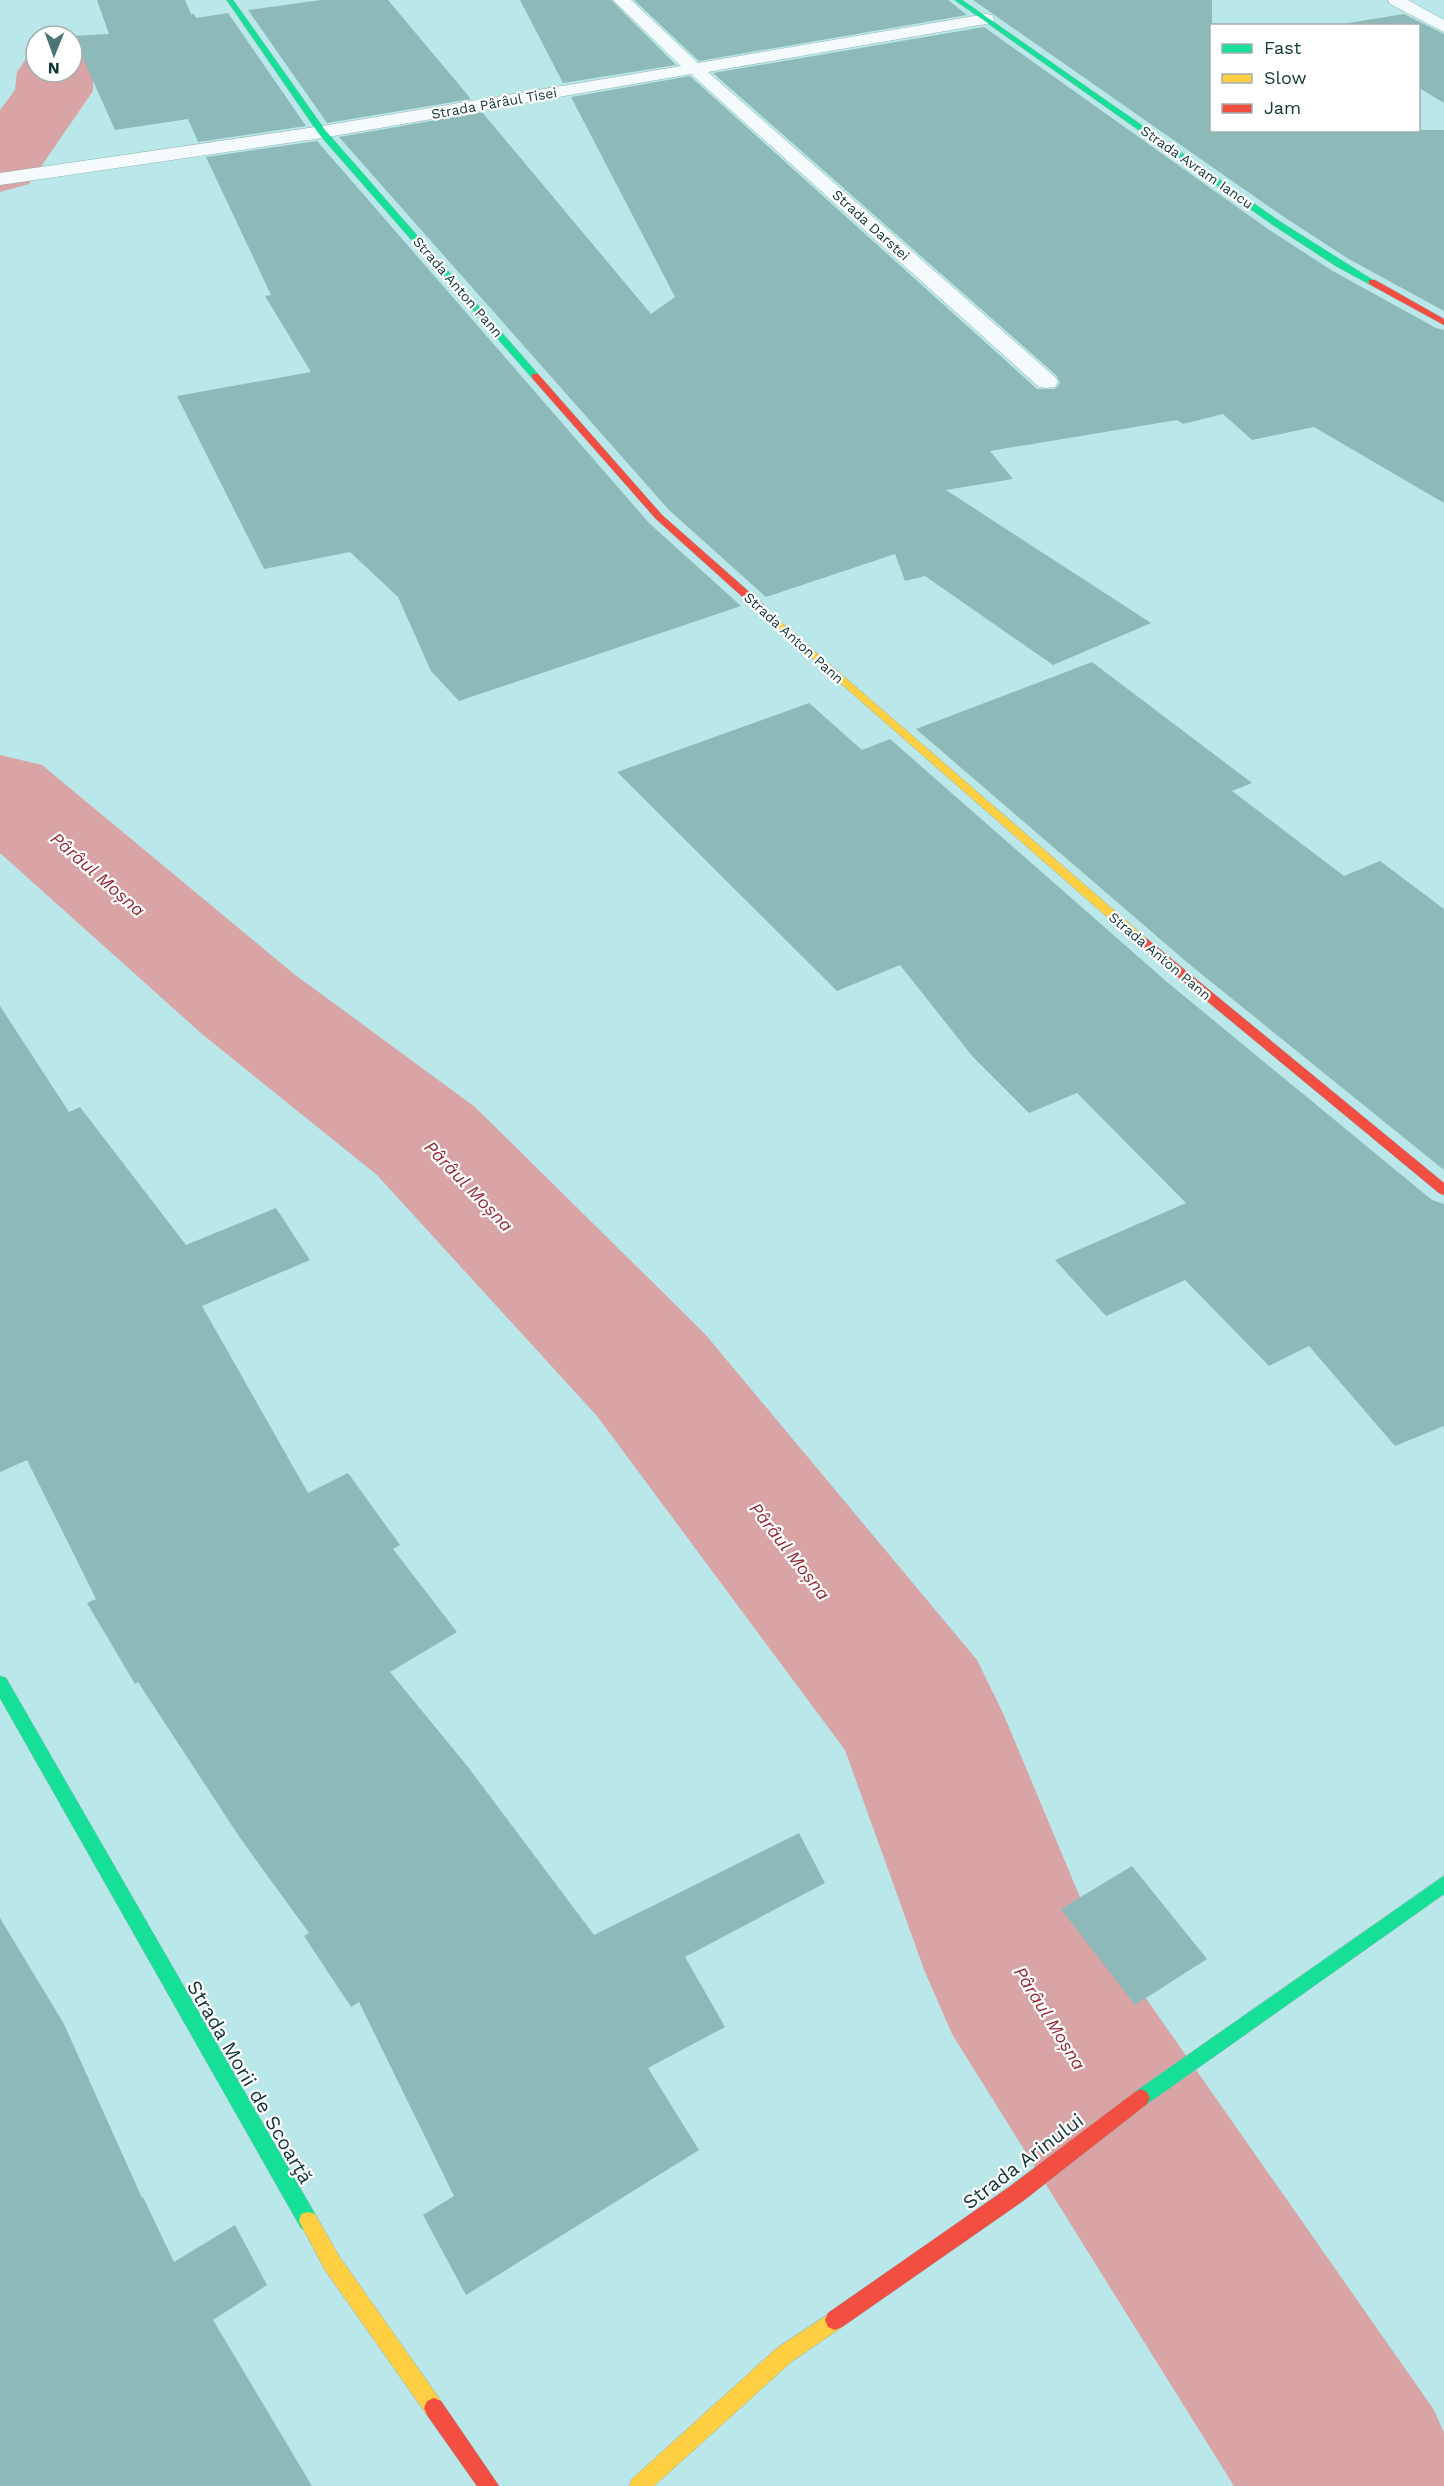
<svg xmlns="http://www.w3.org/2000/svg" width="1444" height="2486" font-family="'Work Sans',sans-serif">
<rect width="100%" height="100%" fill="#bae7e9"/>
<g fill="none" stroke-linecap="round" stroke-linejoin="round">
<path fill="#d9a4a6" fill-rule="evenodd" d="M72 53 82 56 93 72V91L29 184 0 192V110L15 90 17 72 28 56 36 54V72H72Z
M0 755 42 765 294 974 475 1107 705 1334 977 1660 1003 1713 1087 1914 1434 2410 1444 2433V2486H1234L952 2034 925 1972 845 1750 597 1416 377 1175 202 1034 0 853Z"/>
</g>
<path fill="#8dbab8" d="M97 0H185L191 14H194L196 18 228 13 306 126 198 142 188 119 115 130 73 36 109 34Z
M321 0H388L471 99 327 123 248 10Z
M520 0H611L676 65 563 83Z
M634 0H948L967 15 699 61Z
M973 0H1212V130H1444V311L1347 258 1284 217Z
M1404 14 1444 34V103L1419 88V26H1330Z
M984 27 1268 229 1331 270 1436 328 1444 330V503L1314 427 1252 440 1223 414 1183 424 1177 420 990 451 1013 479 946 490 1151 623 1053 665 925 576 905 581 895 554 766 597 669 510 339 137 482 112 651 314 675 297 571 97 690 76 1037 389H1055L1060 383 1056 375 713 73Z
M317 141 649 523 741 606 459 701 431 671 398 597 350 552 264 569 177 396 311 372 265 296 271 295 206 157Z
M1092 662 1252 783 1232 791 1344 876 1380 861 1444 909V1170L1189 964 916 729Z
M809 703 862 750 890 739 1167 982 1432 1200 1444 1204V1426L1395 1446 1309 1346 1269 1366 1185 1280 1106 1316 1055 1260 1186 1203 1077 1093 1029 1113 973 1057 900 965 837 991 617 772Z
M0 1006 69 1112 80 1107 186 1245 276 1208 310 1260 202 1306 308 1493 348 1473 400 1545 393 1549 457 1632 390 1672 468 1767 594 1935 799 1833 825 1883 685 1957 725 2027 648 2068 699 2150 466 2295 423 2215 454 2196 359 2002 351 2007 304 1936 309 1933 240 1838 138 1682 135 1684 87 1603 96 1599 27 1460 0 1472Z
M1132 1866 1207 1959 1135 2005 1061 1909Z
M0 1918 64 2024 142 2198 143 2197 174 2262 235 2225 267 2285 213 2320 312 2486H0Z"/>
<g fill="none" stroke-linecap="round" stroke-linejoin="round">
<g stroke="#8eb2b4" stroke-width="1">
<path id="street" d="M613 0H631L698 63 986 14 992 15 994 19 992 23 986 24 708 72 1055 377 1058 382 1055 387 1047 388 1039 387 691 74 322 138 0 185V173L322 126 681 66Z
M1388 0H1408L1444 20V32L1390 4Z"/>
</g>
<g stroke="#8eb2b4" stroke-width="1">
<path id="fast" d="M227 0H233L325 130 538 374V378H532L319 134Z
M955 0H962L1279 221 1376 282 1369 284 1336 266 1273 225Z
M0 1676 6 1678 315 2214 317 2221 315 2228 308 2230 301 2228 0 1698Z
M1444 1876V1894L1147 2104 1141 2107 1135 2104 1132 2098 1135 2092Z"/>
</g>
<g stroke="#8eb2b4" stroke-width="1">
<path id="slow" d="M760 604 1146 938 1148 941 1146 944H1138L756 609 755 607Z
M308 2212 315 2214 339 2256 441 2401 444 2408 441 2415 434 2418 427 2415 325 2270 299 2221 301 2214Z
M835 2310 842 2313 845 2320 842 2327 791 2362 654 2486H629L632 2479 777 2348Z"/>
</g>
<g stroke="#8eb2b4" stroke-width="1">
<path id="jam" d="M1369 280H1375L1444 319V325L1369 284Z
M532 374H538L662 515 764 605V609H756L656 519 532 378Z
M1142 937 1146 938 1444 1183V1195L1439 1193 1138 944 1136 941 1138 938Z
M1141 2089 1147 2092 1150 2098 1147 2104 1023 2201 842 2327 835 2330 828 2327 825 2320 828 2313 1009 2187 1135 2092Z
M434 2398 441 2401 499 2486H477L427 2415 424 2408 427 2401Z"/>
</g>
<use href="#street" fill="#f5fbfc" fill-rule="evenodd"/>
<use href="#fast" fill="#16e098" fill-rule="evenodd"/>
<use href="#slow" fill="#ffcf43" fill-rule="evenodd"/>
<use href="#jam" fill="#f24e42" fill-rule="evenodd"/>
</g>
<g text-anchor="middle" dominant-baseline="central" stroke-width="4.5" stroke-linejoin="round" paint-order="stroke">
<g font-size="14" fill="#133638" stroke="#fff">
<text transform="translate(494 103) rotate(-10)">Strada Pârâul Tisei</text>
<text transform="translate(1197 167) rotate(35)">Strada Avram Iancu</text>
<text transform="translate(871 225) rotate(42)">Strada Darstei</text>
<text transform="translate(458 287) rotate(49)">Strada Anton Pann</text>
<text transform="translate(794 638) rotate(42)">Strada Anton Pann</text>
<text transform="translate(1160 956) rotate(40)">Strada Anton Pann</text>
</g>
<g font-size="18" font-style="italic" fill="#962832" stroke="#fff">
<text transform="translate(98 874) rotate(41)">Pârâul Moșna</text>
<text transform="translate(469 1186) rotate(46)">Pârâul Moșna</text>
<text transform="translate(790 1551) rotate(52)">Pârâul Moșna</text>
<text transform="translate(1050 2018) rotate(58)">Pârâul Moșna</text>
</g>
<g font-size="20" fill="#133638" stroke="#fff">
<text transform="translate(250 2082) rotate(60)">Strada Morii de Scoarţă</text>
<text transform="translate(1023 2161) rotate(-37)">Strada Arinului</text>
</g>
</g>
<rect x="1210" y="24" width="210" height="108" fill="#ffffff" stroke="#a1afaf" stroke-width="1.5"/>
<rect x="1222" y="44" width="30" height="9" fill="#16e098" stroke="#a1afaf" stroke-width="1.5"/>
<text x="1264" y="54" font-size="18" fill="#133638">Fast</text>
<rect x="1222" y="74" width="30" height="9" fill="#ffcf43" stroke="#a1afaf" stroke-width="1.5"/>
<text x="1264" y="84" font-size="18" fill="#133638">Slow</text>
<rect x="1222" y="104" width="30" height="9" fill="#f24e42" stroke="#a1afaf" stroke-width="1.5"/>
<text x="1264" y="114" font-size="18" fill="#133638">Jam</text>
<g transform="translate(54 54) rotate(181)"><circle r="28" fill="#ffffff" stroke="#a1afaf" stroke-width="1.5"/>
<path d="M0-4.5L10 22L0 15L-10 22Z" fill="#4d7476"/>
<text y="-9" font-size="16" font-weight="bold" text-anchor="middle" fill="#133638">N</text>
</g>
</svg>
